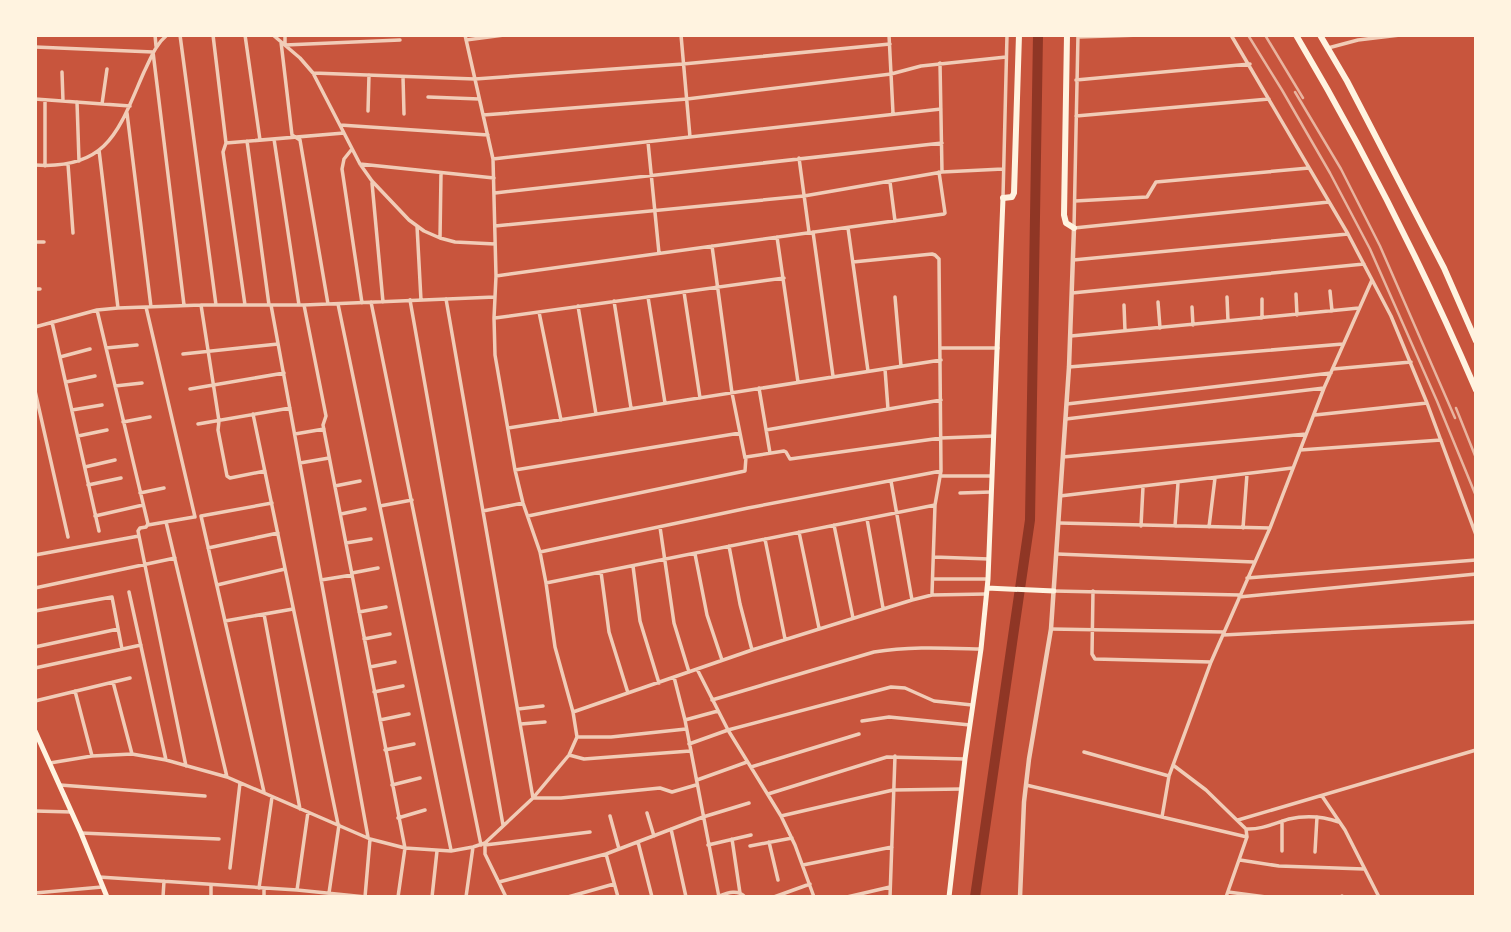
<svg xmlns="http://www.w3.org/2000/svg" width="1511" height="932" font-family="'Crimson Pro',serif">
<rect width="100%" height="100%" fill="#c8553d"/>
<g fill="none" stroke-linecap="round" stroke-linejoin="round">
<path stroke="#8f3625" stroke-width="10" d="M975 897 1030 520 1038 35"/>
<path stroke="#f1ccb7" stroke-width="3.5" d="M155 35 156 46
M180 35 216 305
M213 35 226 143 223 152 245 305
M245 35 260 140
M273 35 300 58 313 73 360 164 372 181 409 220 424 231 440 238 455 242 495 244
M285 35V45L400 40
M681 35 690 137
M889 35 893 113
M1078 35 1074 228 1329 202
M1231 35 1348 234 1391 316 1427 403 1476 535
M1078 37 1141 35
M466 40 504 35
M281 42 292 135 300 140 328 304
M35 47 153 52 184 305
M1328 48 1358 40 1400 35
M940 63 942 172
M62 72 63 101
M313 73 475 79 683 64 890 44
M403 77 404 114
M1076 80 1250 64
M428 97 479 99
M35 99 130 106
M77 102 79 161
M102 104 107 69
M368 111 369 75
M127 113 151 307
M483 115 687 99 891 74 921 66 1006 57
M1076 116 1269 99
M340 125 488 135
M274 139 299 305
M247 141 269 305
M648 142 659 253
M226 143 344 133
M352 149 344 159 342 169 362 303
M99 150 118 308
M799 158 809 232
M493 159 941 109
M68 164 73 233
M360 164 494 178
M35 165C109 170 119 129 144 72 151 58 155 45 167 35
M45 166V100
M890 182 895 221
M372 183 383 302
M495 193 942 143
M1003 197 1007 35
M1075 201 1147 197 1156 182 1309 168
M417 226 421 300
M495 226 804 196 942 172 1003 169
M848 228 868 371
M813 232 833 376
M777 237 798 382
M440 238 441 174
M35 242H44
M712 246 732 393 745 458
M1073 260 1348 234
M853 262 932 254 935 255 939 259 941 471 935 505 932 594
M496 276 944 214 945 213 939 172
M35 289H40
M1330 291 1332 311
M684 292 700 398
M1072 293 1364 264
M1296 294 1297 315
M648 297 665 403
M895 297 901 366
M1227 297 1228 321
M446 299 533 798H561L660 788 672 792 696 785
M1262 299V318
M410 300 503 825
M614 301 631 408
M371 302 481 845
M1158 302 1160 328
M338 304 451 850
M201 305 219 421 218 430 227 476 230 478 265 471
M271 305 368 837
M304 305 326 416 323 425 405 848 398 897
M1124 305 1125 331
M578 306 596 414
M146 307 195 517
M1192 307 1193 325
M97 310 148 524 146 527 140 528 138 531 186 766
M539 312 561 420
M495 318 784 278
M52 322 99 531
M35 327 97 310 118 308 201 305H304L495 297
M1071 336 1359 308
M106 348 137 345
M941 348H998
M183 354 278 344
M60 357 90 349
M1069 367 1343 344
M885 369 888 409
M1333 369 1411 362
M66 382 95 376
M115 386 142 383
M759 388 770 453
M190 389 284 373
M35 391 68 537
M1067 404 1331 373
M72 410 102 405
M253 414 338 824
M1315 415 1427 403
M1066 419 1324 388
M123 422 150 417
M198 424 290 408
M508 428 941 360
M766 430 941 400
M295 434 324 429
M78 436 107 430
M1300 450 1441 440
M1063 457 1306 434
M300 463 329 458
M85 467 115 460
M515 470 740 433
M941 476H991
M891 481 912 600
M88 485 121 478
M335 486 360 481
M140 493 164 488
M960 493 991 492
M1060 496 1292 468
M380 506 412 500
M483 511 523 503
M341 514 365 509
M95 516 143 505
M201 516 264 792
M201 516 272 503
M528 516 745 471 746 457 784 451 786 452 790 459 941 438 994 436
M867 519 883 608
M166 522 227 777
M1059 523 1270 528
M148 525 194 517
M834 525 853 618
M1141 526 1143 487
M1175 526 1178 483
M660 527 674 623 689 672
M1209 527 1215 478
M1243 528 1247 474
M799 532 819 628
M765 539 785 639
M346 543 371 539
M729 546 740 604 752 650
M208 548 278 533
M540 552 748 508 941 471
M695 554 707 615 722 660
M1057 554 1254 562
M35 555 139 536
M934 557 989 559
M633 566 640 621 659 683
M601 572 609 632 628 693
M352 573 378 568
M1247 578 1476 560
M933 579H987
M321 580 352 575
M546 583 935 505
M217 585 285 569
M35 588 175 558
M1054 591 1240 595
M1093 591 1092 654 1095 659 1211 662
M129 592 166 760
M1239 597 1476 574
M35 611 112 597 122 649
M359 612 386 607
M264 614 300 809
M225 621 293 609
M1051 629 1224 632
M1223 635 1476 622
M364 639 390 634
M35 647 118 629
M370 667 395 662
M35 668 141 645
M697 669 728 730 781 816 795 845 814 897
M674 677 685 720 719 897
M113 682 132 754
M75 691 92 756
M374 692 403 686
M712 700 874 652C910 646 945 648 981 649
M35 701 130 678
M518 709 543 706
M573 712 752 650 912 600 932 595 986 594
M380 720 409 714
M685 720 718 711
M862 721 889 717 970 725
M521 724 545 722
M577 737H611L686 729
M689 744 728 730 891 687 905 688 934 701 972 705
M385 750 414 744
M1084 752 1169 776
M569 755 584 759 690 751
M50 763 92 756 132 754 166 760 227 777 370 839 405 848 451 851 473 847 485 843 533 798 569 755 577 737 573 712 555 647 546 583 540 552 523 503 515 470 495 355 494 318 496 276 493 159 465 35
M1173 765 1206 790 1246 829 1247 837 1226 897
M751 767 859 734
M697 780 747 762
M60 785 205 796
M392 785 420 778
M1026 785 1247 837
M768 794 887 757 965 759
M1322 796 1345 830 1379 897
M35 811 72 812
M647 813 654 836
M610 816 619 849
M781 816 893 790 962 789
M1162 817 1169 776 1211 662 1270 528 1324 388 1372 280
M398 818 425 810
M1238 820 1476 750
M671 829 686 897
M1246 829C1261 830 1275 823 1289 819 1306 815 1322 816 1339 822
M81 833 219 839
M732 839 740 893
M638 842 652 897
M769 842 778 880
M485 845 590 832
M485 845V854L506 897
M708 845 751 835
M750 846 792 838
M1282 851V821
M1315 852 1317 817
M606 854 618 897
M1240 860 1279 866 1364 869
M803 865 892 847
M230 868 240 783
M99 877 297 890 366 897
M499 882 606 854 703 817 749 803
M259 888 272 797
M297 890 308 812
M1228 892 1266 897
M35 893 102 887
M329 893 339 825
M163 897 164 881
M211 897V885
M264 897V888
M365 897 370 839
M432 897 437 851
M466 897 473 847
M568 897 614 884
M716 897C725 894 737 888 745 897
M774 897 810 884
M847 897 890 887
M890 897 895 756
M1342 897V896"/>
<path stroke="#f1ccb7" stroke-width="4.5" d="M1020 897 1024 802 1029 759 1051 629 1069 367 1074 228"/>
<path stroke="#fff3e0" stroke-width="5" d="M987 588 1054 591
M35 731 81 833 107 897
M949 897 965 759 981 649 988 579 1003 198"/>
<path stroke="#fff3e0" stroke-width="6" d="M1067 35 1064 215 1066 223 1074 228
M1296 35C1363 148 1424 269 1476 390
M1320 35 1347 81 1444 268 1476 341
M1003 198 1012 197 1014 193 1019 35"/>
<path stroke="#e9b49f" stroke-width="2.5" d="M1248 35 1282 90 1330 173 1370 249 1437 401 1476 496
M1265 35 1303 98
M1295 92 1341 169 1380 246 1455 418
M1456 408 1476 458"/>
</g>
<rect width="1511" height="932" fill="none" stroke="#fff3e0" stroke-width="74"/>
</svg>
